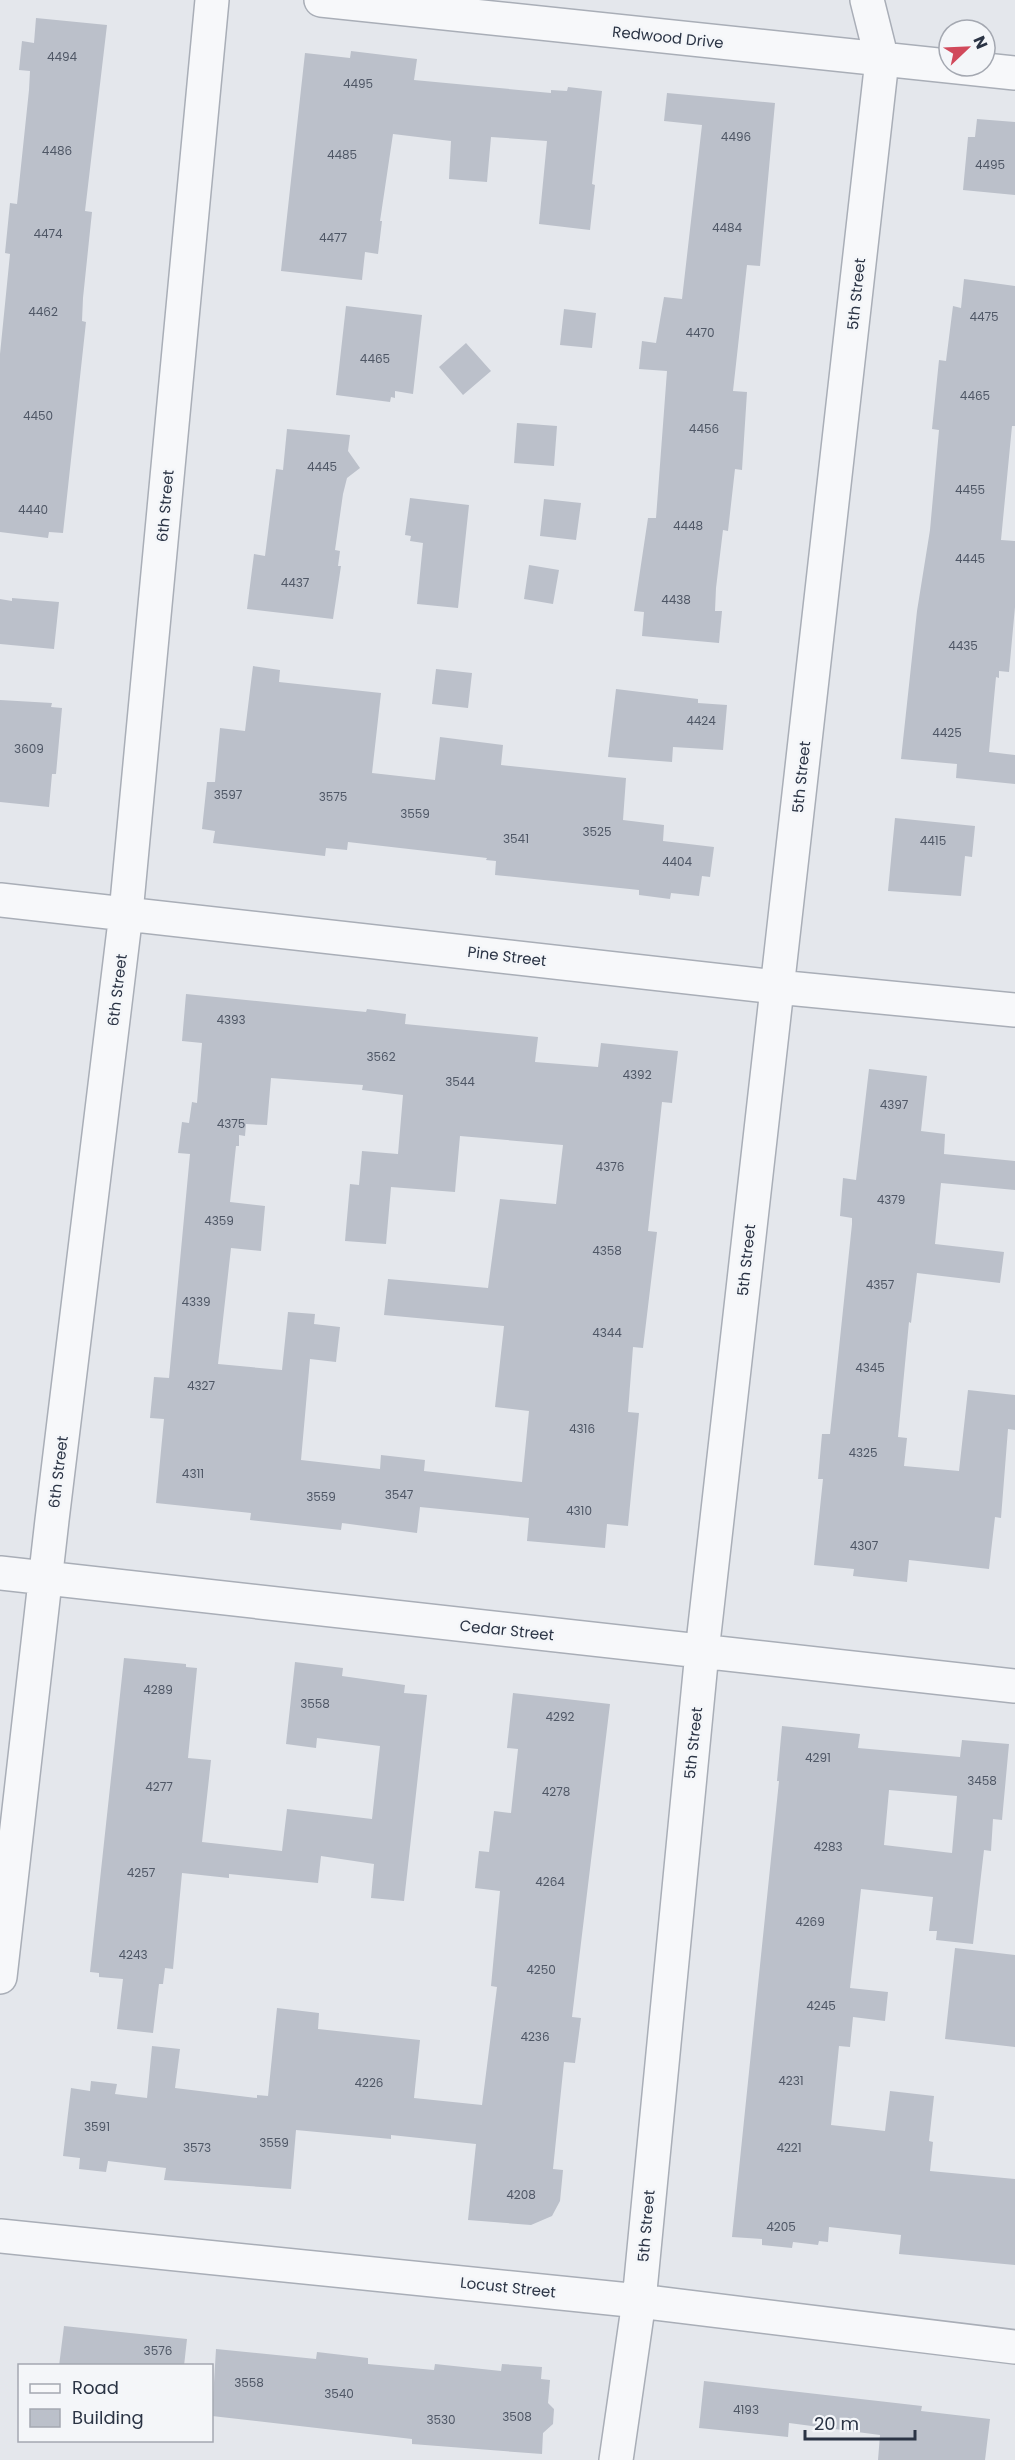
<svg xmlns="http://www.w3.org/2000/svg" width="1015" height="2460" font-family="Poppins,sans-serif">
<rect width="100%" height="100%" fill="#e4e7ec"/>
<path fill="#bbc0ca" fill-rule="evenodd" d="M36 18 107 25 85 211 92 212 83 298 82 321 86 322 63 533 49 532 48 538 0 532V354L10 254 5 253 10 203 17 204 29 90 30 71 19 70 22 41 34 43Z
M351 51 417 59 414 80 551 93V90L567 91 568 87 602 91 592 184 595 185 590 230 539 224 547 141 491 137 487 182 449 179 451 141 393 134 380 221H382L378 254 365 252 362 280 281 271 305 53 350 58Z
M667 93 775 103 760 266 747 265 733 391 747 392 742 470 735 469 728 531 723 530 716 588 715 611H722L719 643 642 636 644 612 634 611 648 518H656L667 371 639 369 642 341 656 343 664 297 682 299 702 125 664 121Z
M977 119 1015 122V195L963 190 968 137H975Z
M964 279 1015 286V426H1012L1001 540 1015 541V607L1009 672 999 671V678L996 677 989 752 1015 755V784L956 778 957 764 901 759 917 611 930 530 939 430 932 429 939 360 946 361 953 306 961 308Z
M346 306 422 315 413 394 395 391V398L391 397 390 402 336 395Z
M564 309 596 313 592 348 560 345Z
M466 343 491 371 463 395 439 367Z
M517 423 557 426 554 466 514 463Z
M287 429 350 435 348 451 360 468 347 478 343 494 335 550 340 551 338 566H341L333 619 247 609 254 554 265 556 276 469 283 470Z
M410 498 469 505 458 608 417 604 423 543 410 541 411 536 405 535Z
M544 499 581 503 576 540 540 536Z
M529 565 559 570 553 604 524 599Z
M12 598 59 602 54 649 0 644V599L12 601Z
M253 666 280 670 279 682 381 693 372 773 435 780 440 737 503 745 501 765 626 778 623 820 664 825 663 841 714 847 710 877 702 876 699 896 671 893 670 899 639 895V890L495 875 496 861 486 860 487 858 348 842 347 850 326 848 325 856 213 843 215 831 202 829 207 782H215L220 728 245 731Z
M436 669 472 673 468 708 432 704Z
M616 689 698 699V703L727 705 723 750 673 747 672 762 608 757Z
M0 700 52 703 51 707 62 708 56 774H52L49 807 0 802Z
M895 818 975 826 972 857 965 856 961 896 888 891Z
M186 994 366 1012 367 1009 406 1014 405 1024 538 1037 535 1062 598 1067 601 1043 678 1051 672 1103 662 1102 648 1231 657 1232 643 1348 633 1347 628 1412 639 1413 628 1526 607 1524 605 1548 527 1541 529 1518 420 1507 417 1533 342 1523 341 1530 250 1520 251 1513 156 1503 164 1419 150 1418 154 1377 169 1378 190 1154 178 1153 182 1122 189 1123 192 1102 197 1103 202 1043 182 1041ZM271 1078 363 1085 362 1090 403 1095 398 1154 362 1151 359 1185 350 1184 345 1241 386 1244 391 1187 455 1192 460 1136 563 1145 556 1204 500 1199 488 1288 388 1279 384 1315 504 1326 495 1407 529 1411 522 1482 424 1471 425 1460 381 1455 380 1469 301 1460 310 1359 336 1362 340 1327 314 1324 315 1314 288 1312 282 1370 218 1364 231 1248 261 1251 265 1206 230 1202 236 1146H239V1135L245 1136 246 1124 267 1125Z
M869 1069 927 1076 921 1131 945 1134 944 1154 1015 1161V1190L941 1183 935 1244 1004 1252 1000 1283 917 1273 911 1323 909 1322 898 1437 907 1438 904 1466 959 1471 968 1390 1015 1395V1430L1008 1429 1001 1518 995 1517 989 1569 909 1560 907 1582 853 1576 854 1569 814 1565 823 1479H818L822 1434H830L852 1224V1218L840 1216 843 1178 856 1180Z
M124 1658 186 1664V1667L197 1668 188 1758 211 1760 202 1842 282 1851 287 1809 372 1819 380 1746 317 1738 316 1748 286 1744 295 1662 343 1668 342 1676 405 1685 404 1693 427 1695 404 1901 371 1898 374 1864 321 1856 318 1883 229 1874V1878L182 1873 173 1969 165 1968 163 1984H159L153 2033 117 2029 123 1979 99 1977V1973L90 1972Z
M513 1693 610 1704 572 2017 581 2018 575 2063 564 2062 553 2169 563 2170 560 2201 552 2216 531 2225 468 2220 476 2144 391 2135V2139L296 2130 291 2189 164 2180 166 2168 108 2161 106 2172 79 2169 80 2158 63 2156 71 2088 90 2091 91 2081 117 2084 115 2094 147 2098 152 2046 180 2049 175 2088 257 2098V2095L268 2096 277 2008 319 2013 318 2029 420 2040 414 2098 482 2105 497 1987 491 1986 500 1891 475 1888 479 1851 489 1852 494 1811 511 1813 518 1749 507 1748Z
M782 1726 860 1734 858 1748 960 1757 962 1740 1009 1744 1002 1820 993 1819 991 1851 984 1850 973 1944 936 1940 937 1931H929L933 1897 861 1889 850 1988 888 1992 885 2021 853 2017 850 2047 839 2046 831 2125 885 2131 890 2091 934 2096 929 2141 933 2142 930 2171 1015 2179V2265L899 2254 901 2235 829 2227 828 2242 819 2241 818 2245 793 2242 792 2248 762 2245V2239L732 2237 779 1781H777ZM889 1790 957 1796 952 1853 884 1845Z
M955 1948 1015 1955V2047L945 2039Z
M64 2326 187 2339 184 2366H59Z
M216 2349 316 2359 317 2352 368 2358V2364L434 2370 435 2364 501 2371 502 2364 542 2367 541 2379 550 2380 548 2403 554 2409 553 2424 543 2433 542 2454 412 2444V2439L212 2416Z
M704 2381 922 2406 921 2411 990 2419 985 2460H878L880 2435 789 2423 788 2437 699 2428Z"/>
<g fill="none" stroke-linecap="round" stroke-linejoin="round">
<g stroke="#a9aeb7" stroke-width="36">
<path id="minor" d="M321 0 1015 73
M0 900 777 987 1015 1010
M0 1573 1015 1686
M0 1977 52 1520 126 913 212 0
M0 2236 639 2301 1015 2347
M616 2460 639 2301 702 1652 882 60 867 0"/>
</g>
<use href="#minor" stroke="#f7f8fa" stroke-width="33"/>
</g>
<g text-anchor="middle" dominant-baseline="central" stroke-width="5" stroke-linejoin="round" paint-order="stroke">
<g font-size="12" fill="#4f5766">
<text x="62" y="56">4494</text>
<text x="358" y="83">4495</text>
<text x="736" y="136">4496</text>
<text x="57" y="150">4486</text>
<text x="342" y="154">4485</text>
<text x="990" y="164">4495</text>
<text x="727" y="227">4484</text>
<text x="48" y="233">4474</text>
<text x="333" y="237">4477</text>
<text x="43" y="311">4462</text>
<text x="984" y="316">4475</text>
<text x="700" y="332">4470</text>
<text x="375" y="358">4465</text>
<text x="975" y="395">4465</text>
<text x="38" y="415">4450</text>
<text x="704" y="428">4456</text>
<text x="322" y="466">4445</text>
<text x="970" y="489">4455</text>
<text x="33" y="509">4440</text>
<text x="688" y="525">4448</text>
<text x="970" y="558">4445</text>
<text x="295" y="582">4437</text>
<text x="676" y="599">4438</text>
<text x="963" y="645">4435</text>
<text x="701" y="720">4424</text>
<text x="947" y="732">4425</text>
<text x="29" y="748">3609</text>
<text x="228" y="794">3597</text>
<text x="333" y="796">3575</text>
<text x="415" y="813">3559</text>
<text x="597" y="831">3525</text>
<text x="516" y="838">3541</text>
<text x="933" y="840">4415</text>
<text x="677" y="861">4404</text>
<text x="231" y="1019">4393</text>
<text x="381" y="1056">3562</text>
<text x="637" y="1074">4392</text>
<text x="460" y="1081">3544</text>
<text x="894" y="1104">4397</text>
<text x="231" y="1123">4375</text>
<text x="610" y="1166">4376</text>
<text x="891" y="1199">4379</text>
<text x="219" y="1220">4359</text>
<text x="607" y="1250">4358</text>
<text x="880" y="1284">4357</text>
<text x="196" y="1301">4339</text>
<text x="607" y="1332">4344</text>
<text x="870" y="1367">4345</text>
<text x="201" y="1385">4327</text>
<text x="582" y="1428">4316</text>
<text x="863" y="1452">4325</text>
<text x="193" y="1473">4311</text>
<text x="399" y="1494">3547</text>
<text x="321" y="1496">3559</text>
<text x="579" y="1510">4310</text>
<text x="864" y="1545">4307</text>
<text x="158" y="1689">4289</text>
<text x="315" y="1703">3558</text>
<text x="560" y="1716">4292</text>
<text x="818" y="1757">4291</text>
<text x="982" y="1780">3458</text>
<text x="159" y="1786">4277</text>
<text x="556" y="1791">4278</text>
<text x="828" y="1846">4283</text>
<text x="141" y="1872">4257</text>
<text x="550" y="1881">4264</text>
<text x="810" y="1921">4269</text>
<text x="133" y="1954">4243</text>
<text x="541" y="1969">4250</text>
<text x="821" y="2005">4245</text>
<text x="535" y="2036">4236</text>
<text x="791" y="2080">4231</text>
<text x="369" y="2082">4226</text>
<text x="97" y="2126">3591</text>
<text x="274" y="2142">3559</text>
<text x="197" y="2147">3573</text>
<text x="789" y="2147">4221</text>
<text x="521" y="2194">4208</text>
<text x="781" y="2226">4205</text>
<text x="158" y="2350">3576</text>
<text x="249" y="2382">3558</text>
<text x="339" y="2393">3540</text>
<text x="746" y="2409">4193</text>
<text x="517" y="2416">3508</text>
<text x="441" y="2419">3530</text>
</g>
<g font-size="15" fill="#2b3445" stroke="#f4f6f9">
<text transform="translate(668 37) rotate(6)">Redwood Drive</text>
<text transform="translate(856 294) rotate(-84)">5th Street</text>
<text transform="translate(165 506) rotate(-85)">6th Street</text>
<text transform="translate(801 777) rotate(-84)">5th Street</text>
<text transform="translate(507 956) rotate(7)">Pine Street</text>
<text transform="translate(117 990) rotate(-83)">6th Street</text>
<text transform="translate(746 1260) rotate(-84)">5th Street</text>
<text transform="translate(58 1472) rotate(-83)">6th Street</text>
<text transform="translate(507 1630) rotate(6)">Cedar Street</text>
<text transform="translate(693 1743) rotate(-84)">5th Street</text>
<text transform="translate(646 2226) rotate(-85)">5th Street</text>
<text transform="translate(508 2287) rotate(6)">Locust Street</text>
</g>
</g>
<rect x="18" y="2364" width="195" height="78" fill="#f4f6f9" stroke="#a4a8b1" stroke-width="1.5"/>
<rect x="30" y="2384" width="30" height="9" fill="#f7f8fa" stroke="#a4a8b1" stroke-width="1.5"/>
<text x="72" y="2394" font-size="18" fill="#2b3445">Road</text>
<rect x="30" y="2409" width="30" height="18" fill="#bbc0ca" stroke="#a4a8b1" stroke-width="1.5"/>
<text x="72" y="2424" font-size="18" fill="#2b3445">Building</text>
<g transform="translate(967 48) rotate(67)"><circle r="28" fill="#f4f6f9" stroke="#a4a8b1" stroke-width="1.5"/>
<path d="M0-4.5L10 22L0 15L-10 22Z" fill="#d1495b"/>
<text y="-9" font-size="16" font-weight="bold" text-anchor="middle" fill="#2b3445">N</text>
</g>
<path d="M805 2430v9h110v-9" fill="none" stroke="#2b3445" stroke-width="3"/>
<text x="814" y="2430" font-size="18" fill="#2b3445" stroke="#f4f6f9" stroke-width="4.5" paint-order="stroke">20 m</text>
</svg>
